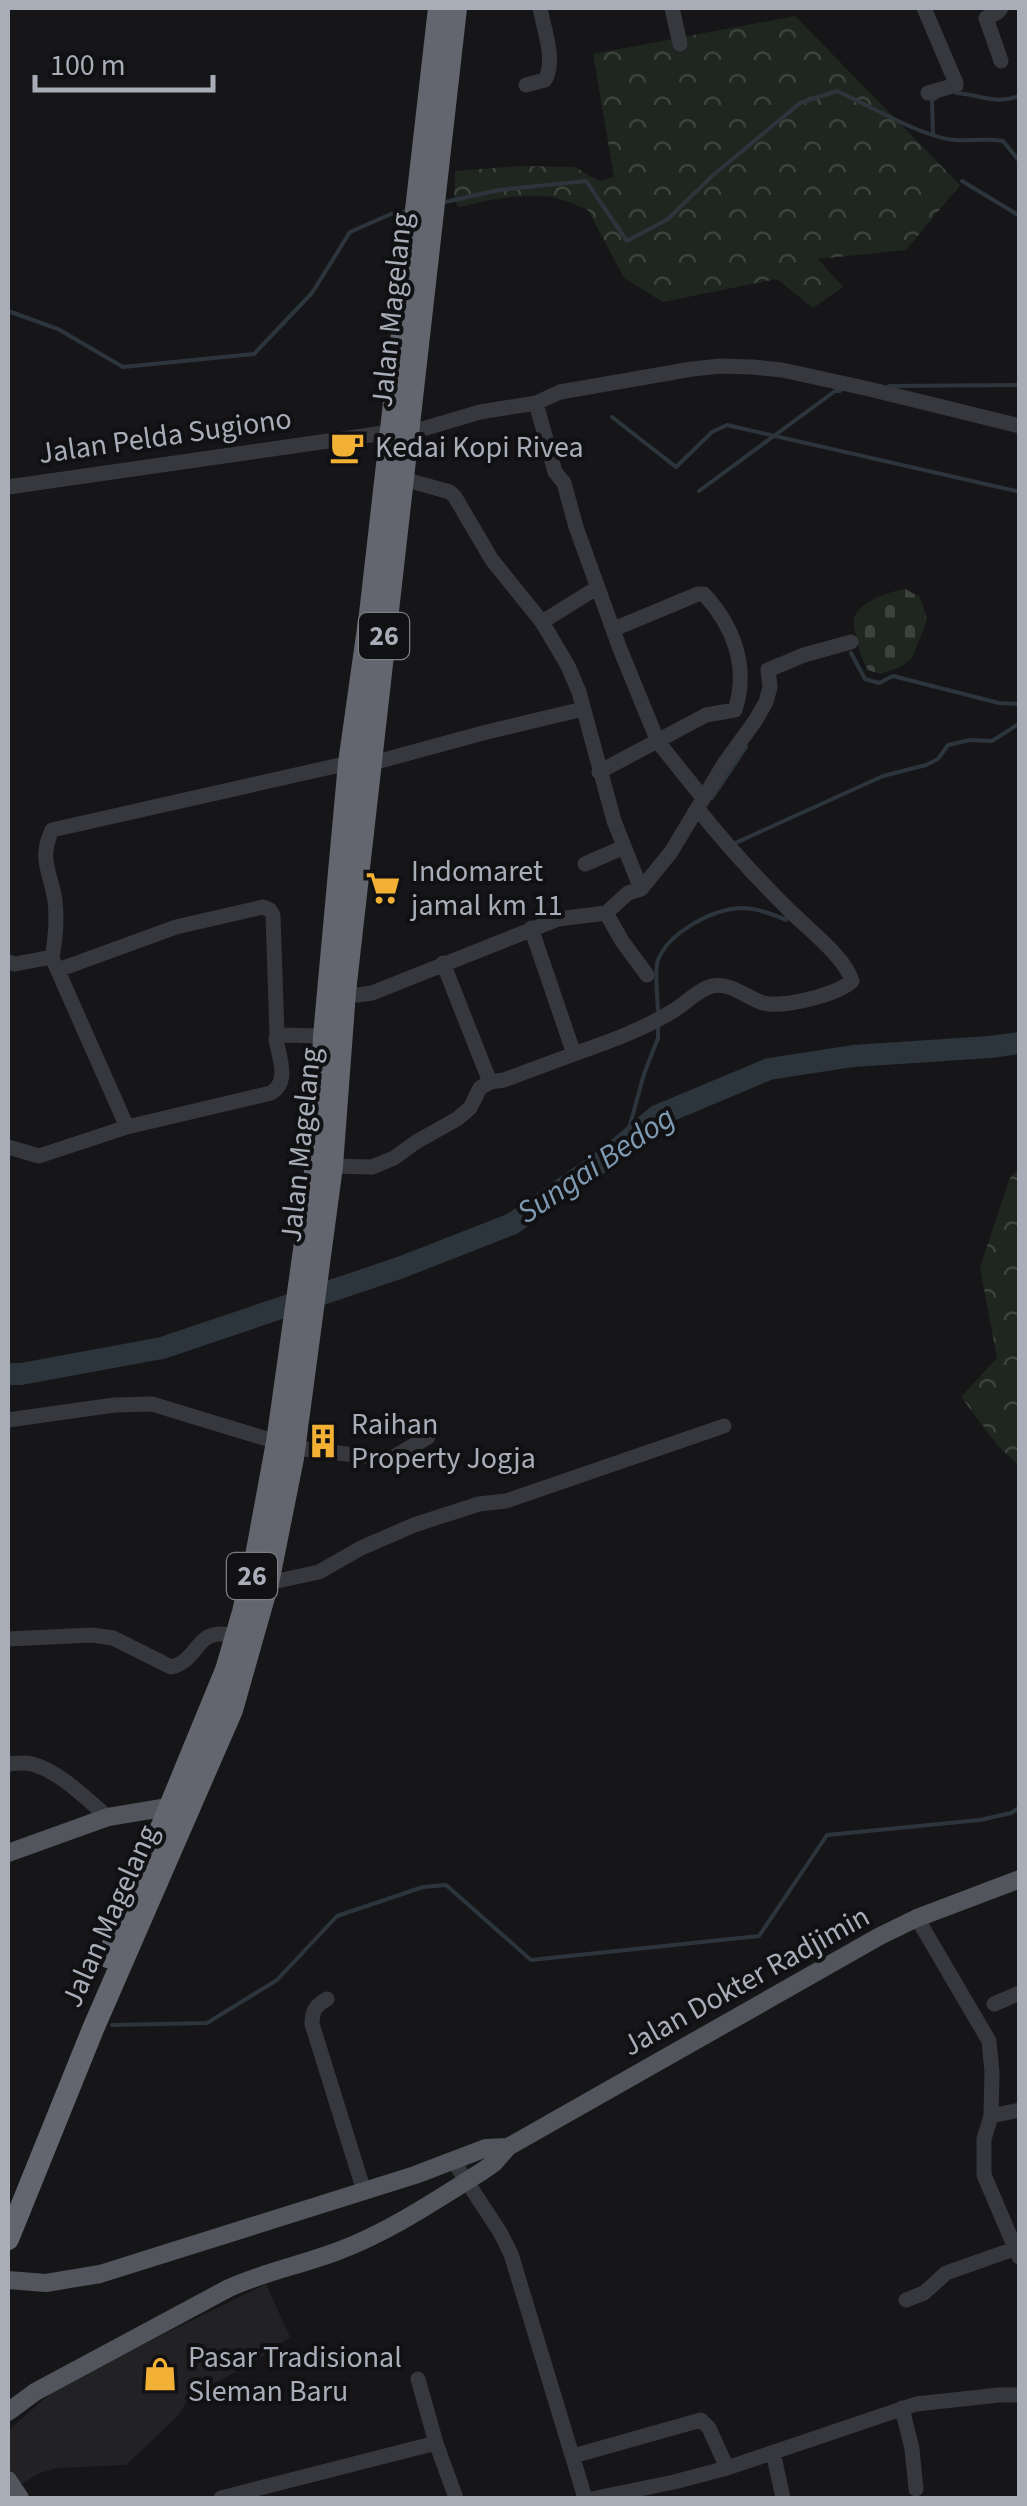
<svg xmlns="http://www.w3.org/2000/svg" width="1027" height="2506" font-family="'Source Sans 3',sans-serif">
<defs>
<pattern id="forest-crowns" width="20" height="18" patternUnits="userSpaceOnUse" patternTransform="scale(2.5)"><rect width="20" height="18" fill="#1e261f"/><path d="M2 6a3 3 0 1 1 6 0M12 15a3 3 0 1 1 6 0" fill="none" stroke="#3c433d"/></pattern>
<pattern id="cemetery-stones" width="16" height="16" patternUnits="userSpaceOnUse" patternTransform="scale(2.5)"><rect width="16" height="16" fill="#1e261f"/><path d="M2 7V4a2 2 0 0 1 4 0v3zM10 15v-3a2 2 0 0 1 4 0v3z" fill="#3c433d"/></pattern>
</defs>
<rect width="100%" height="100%" fill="#161618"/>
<path fill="#222225" d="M266 2284 290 2337 257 2360 189 2397 178 2416 126 2465 57 2468 40 2473 18 2486 8 2468V2431L52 2392 166 2333Z"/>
<path fill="url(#forest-crowns)" d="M795 16 960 185 906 250 818 259 843 287 813 308 777 279 663 302 624 278 588 210C574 204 557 196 541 196 514 194 485 201 459 207L454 200 455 171 520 166 575 167 599 181 614 177 593 54Z
M1019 1168V1466L998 1446 961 1397 997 1358 980 1267 1010 1178Z"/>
<path fill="url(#cemetery-stones)" d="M905 589 920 597 927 620 912 658 900 667 880 674 868 670C862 660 860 652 857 640 855 632 852 623 855 616 861 601 891 591 905 589Z"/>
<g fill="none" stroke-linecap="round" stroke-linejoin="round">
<path stroke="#2c353c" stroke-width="4" d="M956 93C983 95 993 105 1020 96
M933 135 932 100 937 97
M962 181 1020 216
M445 202 499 190 586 181 627 241 668 219 711 177 800 103 837 91C868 105 924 138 955 140 972 141 987 138 1003 141L1020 162
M8 311 58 329 123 367 254 354 312 293 350 232 391 214 407 211
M889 386 1020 385
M612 417 676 467 712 432 727 425 1020 492
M699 491 835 391H840
M851 653 865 679 879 683 893 676 999 703 1020 704
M712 798 746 747
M731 845 883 776 926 765 938 759 948 745 970 740 992 741 1020 723
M658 1014C658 1000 654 971 658 960 669 932 713 909 741 908 756 908 773 914 786 920L787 918
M625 1143 644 1074 658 1038V1024
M112 2025 207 2023 277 1980 337 1916 423 1887 446 1885 531 1960 759 1936 827 1835 980 1820 1011 1813 1020 1807"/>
<path stroke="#2c353c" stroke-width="22" d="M8 1374H21L162 1348 402 1267 512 1224 608 1157 657 1116 769 1069 853 1056 990 1047 1020 1043"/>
<path stroke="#37383d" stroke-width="15" d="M672 8 680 44
M924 8 956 83V85L928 93
M1001 61 986 18 998 12 1001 8
M526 85 545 80C556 60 544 30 540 8
M536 403 555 472 564 483 576 527 620 649 658 742 703 798
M409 433 480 412 536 403 560 392 692 369 721 366 753 367 782 370 869 389 1020 426
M403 479 450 492 455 497 492 560 542 622 568 666 579 692 614 821 641 889
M8 487 391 432
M542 622 598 587
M369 764 483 733 583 709
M599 772 706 715 735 710C749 667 734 627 704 594H698L614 629
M585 864 624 847
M606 913 622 941 647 975
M8 962 15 964 52 957C55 941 57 918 55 901 51 872 38 860 52 830L349 763
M54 962 127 1127
M443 963 490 1082
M58 970 176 927 263 907 270 910 273 915 277 1035
M345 992 358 995 372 993 558 919 606 913 628 893 641 889 671 852 724 764 755 721 766 702 770 687 768 670 804 655 851 642
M574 1054C608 1042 642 1030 673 1011 685 1004 699 989 712 986 731 982 747 998 763 1003 784 1008 836 995 852 981 845 956 804 926 785 906 754 875 724 842 697 808
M8 1147 39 1156 127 1127 271 1093C290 1081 279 1058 276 1039L277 1035 324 1036
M332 1166 372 1167 394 1158 416 1142 457 1119 470 1108 480 1088 490 1082 504 1080 574 1054 531 928
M8 1420 114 1405 152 1404 277 1442
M295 1448 390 1459 428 1437
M268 1583 319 1572 361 1548 414 1525 479 1504 506 1501 724 1426
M8 1639 92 1635 113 1638 171 1667C202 1660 193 1625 236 1636
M8 1764C16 1763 25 1762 32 1764 61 1772 86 1799 108 1817
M917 1918 989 2041 992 2072 991 2116 984 2139V2175L1019 2257
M327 1999C315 2006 312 2011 312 2024L364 2191
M994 2004 1020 1993
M991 2116 1020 2110
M454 2162 500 2232 511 2254 585 2498
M906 2300 924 2293 946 2273 1014 2249
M418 2379 436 2443 456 2498
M902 2408 912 2449 916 2489
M773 2452 783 2498
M573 2456 701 2420 709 2428 727 2468
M221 2498 436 2443
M596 2498 674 2482 727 2468 916 2404 999 2395H1020"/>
<path stroke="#53555c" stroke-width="18" d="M8 1853 108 1817 180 1805
M8 2280 46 2283 100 2274 415 2175 486 2148 508 2147 880 1936 917 1918 1020 1879
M8 2412 35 2392 227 2289C263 2272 302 2265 338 2251 389 2232 436 2200 481 2172L494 2163 508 2147
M8 2480 20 2498"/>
<path stroke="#63666e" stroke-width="22" d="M108 1957 226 1670 243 1612 256 1556 277 1442 320 1136 324 1036 349 763 370 614 439 8
M8 2239 93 2029 232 1710 268 1583 293 1458 332 1166 345 992 456 8"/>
</g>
<defs>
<g id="cafe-bare" transform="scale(2.7)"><path d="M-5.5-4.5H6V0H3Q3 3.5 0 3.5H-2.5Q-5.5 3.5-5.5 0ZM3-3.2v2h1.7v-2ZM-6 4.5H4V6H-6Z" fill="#f2b134" stroke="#111113" stroke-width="2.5" paint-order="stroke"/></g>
<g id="supermarket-bare" transform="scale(2.7)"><path d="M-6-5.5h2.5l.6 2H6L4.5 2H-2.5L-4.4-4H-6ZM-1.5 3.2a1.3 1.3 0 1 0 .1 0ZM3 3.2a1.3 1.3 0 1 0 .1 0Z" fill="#f2b134" stroke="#111113" stroke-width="2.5" paint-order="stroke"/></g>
<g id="building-bare" transform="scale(2.7)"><path d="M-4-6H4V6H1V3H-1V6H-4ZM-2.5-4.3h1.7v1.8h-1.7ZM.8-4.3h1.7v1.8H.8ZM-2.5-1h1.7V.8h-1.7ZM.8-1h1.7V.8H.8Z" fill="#f2b134" stroke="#111113" stroke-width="2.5" paint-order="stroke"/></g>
<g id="shop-bare" transform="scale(2.7)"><path d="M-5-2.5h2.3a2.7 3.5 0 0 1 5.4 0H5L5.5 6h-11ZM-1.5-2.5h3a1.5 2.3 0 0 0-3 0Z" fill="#f2b134" stroke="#111113" stroke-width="2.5" paint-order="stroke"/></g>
</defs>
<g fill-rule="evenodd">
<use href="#cafe-bare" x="347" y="447"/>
<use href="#supermarket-bare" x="383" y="888"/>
<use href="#building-bare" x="323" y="1441"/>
<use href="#shop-bare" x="160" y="2374"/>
</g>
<g text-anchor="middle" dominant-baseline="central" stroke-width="8" stroke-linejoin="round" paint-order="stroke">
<g fill="#111113" stroke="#7b7e86" stroke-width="2.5">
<rect x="359" y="613" width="50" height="46" rx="8"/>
<rect x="227" y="1553" width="50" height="46" rx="8"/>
</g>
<g font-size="28" font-weight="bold" fill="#a8adb8">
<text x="384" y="636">26</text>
<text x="252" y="1576">26</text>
</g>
<g font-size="30" fill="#a8adb8" stroke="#111113">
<text transform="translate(392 310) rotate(-84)">Jalan Magelang</text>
<text transform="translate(165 436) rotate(-8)">Jalan Pelda Sugiono</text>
<text transform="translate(301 1145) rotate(-84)">Jalan Magelang</text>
<text transform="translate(110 1916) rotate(-66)">Jalan Magelang</text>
<text transform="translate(746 1981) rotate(-29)">Jalan Dokter Radjimin</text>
</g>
<g font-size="30" fill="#a8adb8" stroke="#111113" text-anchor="start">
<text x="375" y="447">Kedai Kopi Rivea</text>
<text x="411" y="871">Indomaret<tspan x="411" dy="34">jamal km 11</tspan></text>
<text x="351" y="1424">Raihan<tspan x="351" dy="34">Property Jogja</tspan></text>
<text x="188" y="2357">Pasar Tradisional<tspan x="188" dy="34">Sleman Baru</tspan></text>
</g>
<g font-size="32" font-style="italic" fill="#7f9bb3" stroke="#111113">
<text transform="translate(596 1165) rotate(-34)">Sungai Bedog</text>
</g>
</g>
<rect width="1027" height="2506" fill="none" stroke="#a8adb8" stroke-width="20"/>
<path d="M35 75v15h178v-15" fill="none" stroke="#a8adb8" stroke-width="5"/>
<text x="50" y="75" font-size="30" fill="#a8adb8" stroke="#111113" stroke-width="8" paint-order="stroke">100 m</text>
</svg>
